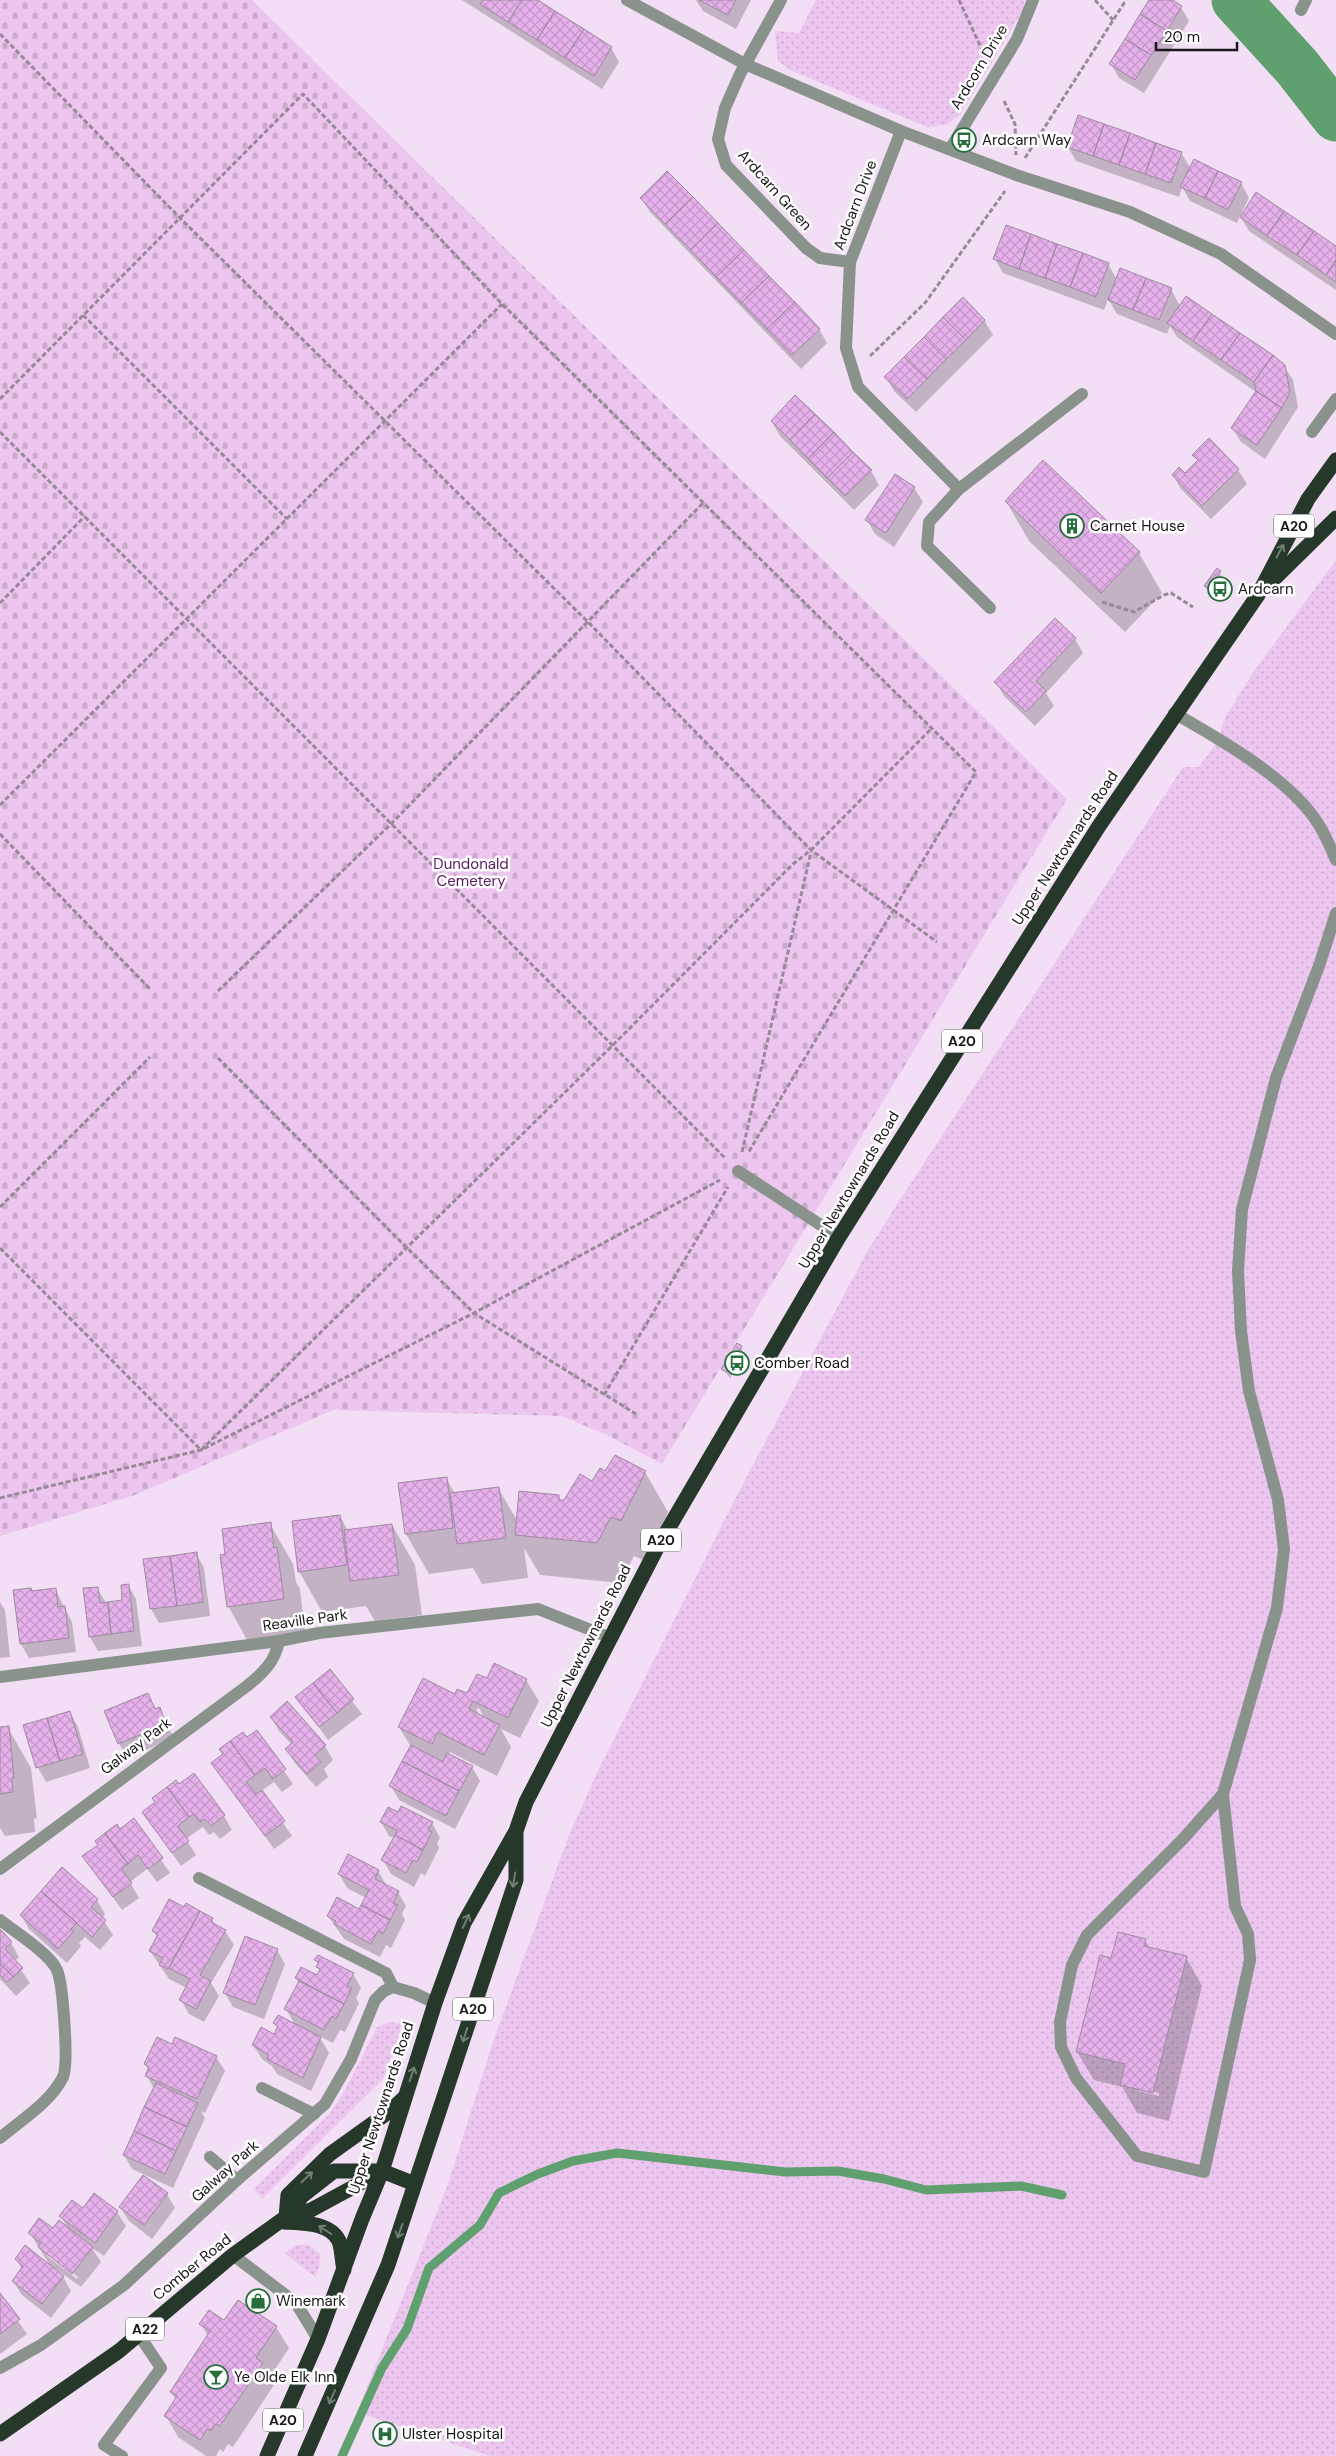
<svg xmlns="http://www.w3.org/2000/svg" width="1336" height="2456" font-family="'DM Sans',sans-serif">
<defs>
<pattern id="grass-dots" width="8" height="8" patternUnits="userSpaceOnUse" patternTransform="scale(1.25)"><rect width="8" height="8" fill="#ecc6ef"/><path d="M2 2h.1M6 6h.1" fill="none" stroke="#caa9cc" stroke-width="1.8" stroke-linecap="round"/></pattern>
<pattern id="cemetery-stones" width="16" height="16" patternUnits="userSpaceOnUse" patternTransform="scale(1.25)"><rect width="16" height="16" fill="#ecc6ef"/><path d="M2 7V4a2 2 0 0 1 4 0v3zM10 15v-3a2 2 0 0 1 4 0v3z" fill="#caa9cc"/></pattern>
<pattern id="building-cross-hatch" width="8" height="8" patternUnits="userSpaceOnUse" patternTransform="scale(1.25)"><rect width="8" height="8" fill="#e6b0eb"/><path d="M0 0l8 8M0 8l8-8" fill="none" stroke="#c596c9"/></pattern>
</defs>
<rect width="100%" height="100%" fill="#f3dff5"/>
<path fill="url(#grass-dots)" d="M816 0H1025L1024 8 960 115 946 125 927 127 790 70 778 61 775 31 799 33Z
M1336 560V2456H490L357 2412 447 2187 494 2039 568 1838 595 1777 737 1495 868 1250 896 1206 1183 767H1199L1219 739 1224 719 1254 671Z
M389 2022 402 2023 396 2045 383 2079 262 2199 254 2189 329 2114 344 2092 377 2027Z
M297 2245H309L320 2254 319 2267 315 2277 284 2253Z"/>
<path fill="url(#cemetery-stones)" d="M0 0H252L1067 799 662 1464 607 1435 561 1416 333 1410 135 1495 0 1536Z"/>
<path fill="#0003" fill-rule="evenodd" d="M462 0H535L611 48 619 62 602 89Z
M696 0H751L736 29 703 11Z
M1151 0H1171L1181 7 1189 21 1144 93 1119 78 1111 64Z
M1068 147 1181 153 1191 169 1241 183 1249 198 1241 214 1336 248V290L1249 231 1240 216 1237 223 1190 201 1182 187 1179 197 1076 161Z
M641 198 819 329 827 343 801 369 650 212Z
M995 259 1108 264 1117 280 1171 289 1180 306 1284 366 1293 380 1298 407 1265 459 1241 442 1232 428 1256 392 1177 337 1170 326 1167 334 1117 314 1108 299 1104 310 1003 273Z
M984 320 993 335 916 412 894 391 886 377Z
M795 396 871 471 879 485 854 510 780 436 772 422Z
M1209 440 1238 470 1247 484 1211 519 1181 489 1173 475H1185L1198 462 1194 455Z
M914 488 923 502 894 547 875 534 867 520Z
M1006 501 1139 553 1162 593 1125 632 1029 541Z
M1217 570 1224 579 1212 595 1205 586Z
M1055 620 1075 639 1083 653 1046 693 1054 706 1035 726 1004 696 996 682Z
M741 1347 744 1354 730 1378 723 1369Z
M645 1472 668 1512 645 1561 634 1556 620 1583 540 1575 524 1548 528 1578 482 1584 473 1568 429 1574 406 1534 446 1478 455 1494 498 1488 518 1522 558 1496 561 1501H565L592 1483Z
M340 1516 348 1531 392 1525 415 1565 422 1615 375 1621 366 1606 322 1612 299 1571Z
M270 1524 293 1564 296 1582 300 1589 306 1640 251 1647 228 1606 227 1555Z
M196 1553 204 1568 210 1616 159 1623 151 1609 145 1560Z
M128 1585 136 1599 142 1646 98 1651 90 1637 97 1588 106 1603 124 1601Z
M55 1589 72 1622 76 1652 29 1658 21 1644 15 1591Z
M0 1602 5 1610 10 1657 0 1658Z
M330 1671 362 1714 328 1740 297 1697Z
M487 1680H526L539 1701 520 1738 501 1729 511 1747 497 1776 450 1752 449 1755 472 1767 480 1781 455 1829 399 1800 391 1786 411 1747 399 1727 455 1696 467 1695ZM479 1708 485 1719 481 1717 476 1709Z
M148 1695 156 1710 159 1709 174 1738 127 1758 119 1743Z
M70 1713 78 1727 90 1768 46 1782 38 1768 25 1726Z
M271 1717 325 1746 333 1760 324 1769 328 1777 316 1787 295 1763 286 1749 292 1745 279 1731Z
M8 1728 31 1768 37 1818 34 1819 35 1832 5 1836 0 1828V1729Z
M256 1731 293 1784 282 1792 274 1782 261 1791 292 1836 274 1849 213 1763 224 1755 221 1750 247 1738Z
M179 1786 224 1816 232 1830 220 1839 214 1832 209 1835 203 1827 197 1831 186 1839 196 1855 181 1866 143 1812Z
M399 1814 432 1823 440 1838 437 1843 439 1848 425 1876 421 1873 414 1887 391 1874 383 1860 394 1838 389 1836 381 1822Z
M134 1820 170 1873 157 1882 147 1869 130 1882 139 1898 122 1910 84 1857Z
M349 1856 378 1871 387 1886 398 1892 406 1906 402 1914 405 1920 391 1948 386 1945 380 1957 344 1939 328 1916 360 1910 366 1898 347 1888 339 1874Z
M97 1900 105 1914 102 1918 113 1935 100 1950 85 1937 79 1943 81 1946 67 1963 29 1929 21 1915Z
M186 1905 212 1919 216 1926 225 1931 234 1945 211 1983 219 1996 204 2022 189 2014 181 2000 187 1988 169 1979 150 1951 157 1938 154 1931Z
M0 1931 11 1943 19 1957 15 1961 30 1983 16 1996 0 1979Z
M1145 1940 1150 1949 1186 1957 1202 1986 1169 2121 1137 2113 1122 2087 1094 2080 1077 2052 1112 1960ZM1136 2087 1159 2093V2096L1139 2091Z
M277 1950 285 1964 264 2019 233 2007 225 1993Z
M316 1960 353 1974 361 1988 356 1998 359 2003 345 2032 340 2030 333 2043 319 2036 329 2053 311 2091 277 2074 272 2066 262 2059 253 2045 275 2036 278 2029 274 2023 295 2025 286 2009 299 1984 296 1978 317 1977 320 1972Z
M173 2046 216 2057 225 2071 205 2113 201 2111 205 2118 173 2188 132 2169 124 2155 154 2089 147 2076 149 2071 145 2064Z
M167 2194 175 2208 152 2239 129 2221 120 2207Z
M94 2195 117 2212 126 2226 104 2256 92 2248 101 2262 81 2287 49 2264 30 2233 68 2229 61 2216 83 2210ZM47 2253 78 2277 77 2279 47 2256Z
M16 2259 63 2277 71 2291 51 2318 22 2295 13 2281 22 2269Z
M0 2295 27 2334 0 2354Z
M224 2322 276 2327 289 2348 270 2377 274 2385 233 2447 228 2444 223 2452 220 2449 216 2456H206L178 2437 166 2416 176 2400 171 2392 208 2336 201 2324Z"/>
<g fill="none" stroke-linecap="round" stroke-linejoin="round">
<path stroke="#5fa06e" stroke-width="9" d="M342 2456 382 2368 407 2329 429 2268 480 2225 499 2193 538 2174 573 2161 617 2153 785 2172 838 2171 884 2179 926 2190 1021 2186 1062 2195"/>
<path stroke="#5fa06e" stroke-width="49" d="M1236 0 1297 67 1336 117"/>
</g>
<path fill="url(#building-cross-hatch)" stroke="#9d8b9f" d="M483 0H522L508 22 480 4Z
M522 0H538L555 11 537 40 508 22Z
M699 0H736L728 15Z
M1149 0H1173L1182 6 1167 31 1140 14Z
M555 11 584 29 565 58 537 40Z
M1140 14 1167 31 1151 55 1125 39Z
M584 29 612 47 594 76 565 58Z
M1125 39 1151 55 1135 80 1109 64Z
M1078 115 1104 124 1093 156 1067 147Z
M1104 124 1130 133 1119 165 1093 156Z
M1130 133 1156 143 1145 174 1119 165Z
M1156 143 1182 152 1171 183 1145 174Z
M1194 159 1218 171 1205 198 1180 187Z
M667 171 693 197 665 224 640 198Z
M1218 171 1242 182 1228 210 1205 198Z
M1256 192 1284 211 1267 236 1240 217Z
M693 197 718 223 691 250 665 224Z
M1284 211 1314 231 1297 255 1267 236Z
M718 223 744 250 716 277 691 250Z
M1006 225 1031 234 1019 269 993 259Z
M1314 231 1336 246V260L1326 275 1297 255Z
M1031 234 1057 244 1045 278 1019 269Z
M1057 244 1083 253 1070 287 1045 278Z
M744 250 769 276 741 303 716 277Z
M1083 253 1109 263 1096 297 1070 287Z
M1336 260V282L1326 275Z
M1120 268 1146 278 1133 310 1108 300Z
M769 276 795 302 767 329 741 303Z
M1146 278 1172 288 1159 320 1133 310Z
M1186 296 1212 314 1193 341 1167 323Z
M963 297 985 320 966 340 943 317Z
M795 302 820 329 792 355 767 329Z
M1212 314 1240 333 1221 360 1193 341Z
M943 317 966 340 946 359 924 337Z
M1240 333 1273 355 1254 382 1221 360Z
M924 337 946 359 927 379 904 357Z
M1273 355 1285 365 1290 392 1282 408 1256 391 1254 382Z
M904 357 927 379 907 399 884 377Z
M1256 391 1282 408 1257 445 1231 428Z
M795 395 815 414 790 440 771 421Z
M815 414 834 432 808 459 790 440Z
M834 432 853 452 827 478 808 459Z
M1209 438 1239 469 1202 506 1172 475 1179 467 1185 473 1198 460 1192 455Z
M853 452 872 470 845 496 827 478Z
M1043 460 1140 552 1101 593 1005 501Z
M895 474 915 487 886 533 865 520Z
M1217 568 1221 571 1208 589 1204 586Z
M1055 618 1076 638 1036 681 1046 691 1026 712 994 682Z
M737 1343 742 1346 726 1372 721 1369Z
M615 1455 646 1471 621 1521 611 1517 597 1543 515 1535 519 1491 559 1495V1500H564L580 1474 592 1481 600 1468 605 1471Z
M447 1477 453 1528 405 1534 398 1483Z
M499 1487 506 1538 457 1544 450 1493Z
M340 1515 347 1565 298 1572 292 1521Z
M271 1522 274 1548 277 1547 284 1599 227 1607 220 1555 225 1554 222 1529Z
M392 1524 399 1575 350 1581 344 1530Z
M197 1552 203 1602 177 1606 170 1556Z
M170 1556 177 1606 150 1609 143 1559Z
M129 1584 134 1631 111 1634 108 1602 122 1600 121 1585Z
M98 1587 100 1603 108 1602 111 1634 89 1637 83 1588Z
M31 1588 32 1591 56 1588 58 1607 65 1606 69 1638 20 1644 13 1590Z
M494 1663 527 1679 508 1718 473 1701 469 1709 500 1725 484 1755 438 1732 432 1744 398 1727 423 1678 455 1694 457 1689 467 1693 477 1674 487 1678Z
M330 1669 354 1699 337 1713 313 1683Z
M313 1683 337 1713 319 1727 295 1697Z
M148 1693 155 1709 160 1707 166 1724 118 1744 104 1711Z
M287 1701 326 1745 315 1755 321 1762 307 1774 285 1749 293 1742 270 1717Z
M70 1711 83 1754 60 1761 47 1718Z
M47 1718 60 1761 36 1768 23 1725Z
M9 1726 14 1778H12L13 1792 0 1794V1727Z
M257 1730 286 1769 273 1779 265 1768 255 1775 230 1741 243 1732 247 1737Z
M230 1741 255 1775 246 1782 256 1794 262 1790 285 1821 265 1836 211 1763 223 1754 219 1749Z
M411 1745 443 1762 447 1753 473 1766 459 1791 402 1761Z
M402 1761 459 1791 446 1816 389 1786Z
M194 1773 225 1815 211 1826 205 1819 200 1822 194 1814 189 1817 167 1787 176 1780 179 1784Z
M167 1787 189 1817 178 1826 189 1841 172 1853 142 1812 155 1802 152 1798Z
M401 1806 433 1822 428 1830 432 1832 423 1850 395 1835 397 1830 380 1822 388 1807 398 1812Z
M134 1818 163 1858 148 1869 138 1855 128 1864 105 1833 117 1824 120 1829Z
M105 1833 128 1864 121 1868 132 1883 113 1897 82 1856 98 1845 95 1841Z
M395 1835 423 1850 417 1862 413 1860 406 1873 381 1860Z
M348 1854 379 1870 375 1879 399 1891 393 1903 398 1905 390 1920 361 1905 369 1890 338 1874Z
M62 1867 98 1899 91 1907 106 1920 92 1937 41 1891Z
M41 1891 77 1923 71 1929 74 1931 58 1949 20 1915Z
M337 1897 359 1909 361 1905 390 1920 383 1934 378 1931 371 1944 334 1924 336 1921 327 1916Z
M169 1899 184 1907 186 1903 200 1911 168 1969 159 1965 163 1958 149 1951 158 1934 152 1931Z
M200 1911 213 1918 211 1922 226 1930 200 1975 211 1981 196 2009 179 2000 190 1979 169 1968Z
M0 1929 12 1942 5 1949 23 1968 13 1977 0 1963Z
M1118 1932 1146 1939 1144 1946 1187 1956 1153 2093 1120 2085 1125 2064 1076 2052 1100 1955 1111 1958Z
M245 1936 278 1949 255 2005 223 1993Z
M318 1955 354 1973 347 1986 352 1988 344 2004 295 1978 301 1967 317 1975 320 1969 316 1967 319 1962 314 1960Z
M0 1963 13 1977 7 1982 0 1975Z
M299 1981 344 2004 336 2019 332 2016 324 2030 284 2009Z
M278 2015 321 2037 303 2078 267 2059 269 2055 252 2045 261 2027 274 2034 278 2026 273 2023Z
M157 2037 172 2044 175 2037 217 2056 197 2099 145 2076 149 2067 144 2064Z
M156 2083 198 2103 187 2127 144 2107Z
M144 2107 187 2127 176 2151 134 2131Z
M134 2131 176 2151 165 2174 123 2155Z
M143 2175 168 2193 144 2225 119 2207Z
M94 2193 118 2211 95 2243 59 2216 72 2200 83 2208Z
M39 2218 53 2228 59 2220 93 2247 72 2274 38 2247 41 2243 28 2233Z
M25 2245 64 2276 42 2304 12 2281 23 2266 15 2259Z
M0 2293 20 2319 0 2334Z
M238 2300 277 2326 256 2358 263 2363 220 2426 216 2424 211 2431 207 2429 200 2440 164 2416 177 2396 170 2392 210 2331 199 2324 209 2310 224 2320Z"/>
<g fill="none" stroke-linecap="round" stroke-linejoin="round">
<path stroke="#988999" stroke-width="3" stroke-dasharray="5 2.5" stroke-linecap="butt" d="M959 0 984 54
M1095 0 1113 20
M0 34 180 218 588 622 811 850 937 942
M1004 101 1015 124 1016 155
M1025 158 1126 0
M83 315 287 519
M870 356 925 303 1005 191
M0 399 303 94 502 304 976 772 748 1153
M0 432 725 1158
M1102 602 1134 612 1164 595 1171 593 1193 607
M0 603 85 516
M0 805 502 304
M0 834 151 990
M218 991 391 824 703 503
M218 1058 406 1247 474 1313 636 1414
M742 1152 811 852
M0 1207 150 1057
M0 1248 201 1450 612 1046 793 864 811 850 931 729
M604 1395 728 1187
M0 1498 201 1450 474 1313 720 1180"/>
<path stroke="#89938b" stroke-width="12" d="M1312 432 1336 399
M1174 713C1218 738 1290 779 1317 822 1325 833 1330 847 1336 860
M738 1171 839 1237
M1223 1794 1183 1839 1087 1935 1072 1965 1060 2022 1061 2047 1076 2078 1137 2156 1204 2172 1250 1960 1248 1934 1235 1906 1223 1794 1277 1608 1284 1549 1278 1500 1249 1391 1241 1331 1238 1271 1242 1209 1276 1078 1319 966 1336 913
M199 1878 386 1973 393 1987
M0 1920C15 1932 49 1953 57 1970 63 1984 69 2064 63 2077 50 2103 21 2120 0 2138
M262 2088 314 2114
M210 2157 237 2180
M233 2255 296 2303 318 2339
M122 2456 104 2445 161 2368 139 2335"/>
<path stroke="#89938b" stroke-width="12" d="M627 0 745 64 901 131 1016 175 1130 212 1221 254 1336 334
M781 0 740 74 725 108 718 139 726 165 806 248 820 258 850 262
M1301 10 1306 0
M901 131 850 262 846 348 858 387 959 489
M950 149 1017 39 1033 0
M990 608 927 546 929 522 959 489 1082 394
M0 1677 279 1641 319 1633 538 1609 611 1638
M0 1869 247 1686C263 1673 275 1662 279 1641
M0 2368 41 2345 124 2285 237 2180 325 2104 351 2059 375 2000 384 1991 393 1987 414 1993 435 2003"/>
<path stroke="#253829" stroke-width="15" d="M1268 585 1336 518
M286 2217 288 2195 330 2154 390 2111 404 2098
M286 2217 311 2210 381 2172
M284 2222C301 2223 330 2222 339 2241 342 2249 342 2261 344 2270
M0 2434 119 2351 233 2255 286 2217 302 2196 334 2171H382L415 2184
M267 2456 318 2339 362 2219 382 2171 435 2003 464 1923 516 1831 526 1802 657 1548 839 1237 1099 826 1258 595 1308 499 1336 460
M305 2456 388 2265 516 1880V1833"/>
</g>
<defs><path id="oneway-shaft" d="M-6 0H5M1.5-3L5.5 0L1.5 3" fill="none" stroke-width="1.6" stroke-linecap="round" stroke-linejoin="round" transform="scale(1.25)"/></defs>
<g stroke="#717e74">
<use href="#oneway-shaft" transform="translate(1280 551) rotate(-62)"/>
<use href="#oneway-shaft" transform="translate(514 1880) rotate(99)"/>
<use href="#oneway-shaft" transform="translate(466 1921) rotate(-65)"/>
<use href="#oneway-shaft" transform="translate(465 2035) rotate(108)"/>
<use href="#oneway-shaft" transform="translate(412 2074) rotate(-72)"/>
<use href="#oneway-shaft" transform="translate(307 2177) rotate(-44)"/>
<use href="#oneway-shaft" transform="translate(325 2230) rotate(-148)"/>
<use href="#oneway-shaft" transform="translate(400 2231) rotate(109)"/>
<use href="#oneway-shaft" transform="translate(332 2397) rotate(114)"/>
</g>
<defs>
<g id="bus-ring" transform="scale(1.25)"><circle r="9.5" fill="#fff" stroke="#266f3c" stroke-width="1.5"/><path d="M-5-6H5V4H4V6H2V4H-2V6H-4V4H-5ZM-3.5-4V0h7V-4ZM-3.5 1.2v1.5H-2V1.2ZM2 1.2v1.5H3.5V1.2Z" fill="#266f3c"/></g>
<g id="building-ring" transform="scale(1.25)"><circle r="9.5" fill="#fff" stroke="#266f3c" stroke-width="1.5"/><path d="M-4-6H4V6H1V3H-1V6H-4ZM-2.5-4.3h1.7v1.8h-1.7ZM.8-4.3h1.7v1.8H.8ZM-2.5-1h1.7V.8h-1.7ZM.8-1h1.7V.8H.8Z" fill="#266f3c"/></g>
<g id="shop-ring" transform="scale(1.25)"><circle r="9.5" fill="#fff" stroke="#266f3c" stroke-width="1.5"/><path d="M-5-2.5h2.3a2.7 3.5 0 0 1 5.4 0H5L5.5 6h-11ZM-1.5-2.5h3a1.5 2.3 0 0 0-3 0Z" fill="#266f3c"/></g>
<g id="bar-ring" transform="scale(1.25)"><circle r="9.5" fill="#fff" stroke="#266f3c" stroke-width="1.5"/><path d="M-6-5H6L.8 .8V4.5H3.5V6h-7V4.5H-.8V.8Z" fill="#266f3c"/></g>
<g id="hospital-ring" transform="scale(1.25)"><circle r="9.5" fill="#fff" stroke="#266f3c" stroke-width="1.5"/><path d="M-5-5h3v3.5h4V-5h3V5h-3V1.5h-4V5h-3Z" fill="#266f3c"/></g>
</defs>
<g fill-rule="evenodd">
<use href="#bus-ring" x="964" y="140"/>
<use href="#building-ring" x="1072" y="526"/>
<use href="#bus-ring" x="1220" y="589"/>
<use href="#bus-ring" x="737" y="1363"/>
<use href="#shop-ring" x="258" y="2301"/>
<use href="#bar-ring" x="216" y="2377"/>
<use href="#hospital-ring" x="385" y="2434"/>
</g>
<g text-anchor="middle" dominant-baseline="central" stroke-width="5" stroke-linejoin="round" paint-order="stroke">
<g fill="#fff" stroke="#5f5a5f" stroke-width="1">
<rect x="1274" y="514.5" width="40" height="23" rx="4"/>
<rect x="942" y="1029.5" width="40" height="23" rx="4"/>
<rect x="641" y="1528.5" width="40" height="23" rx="4"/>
<rect x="453" y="1997.5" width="40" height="23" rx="4"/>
<rect x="126" y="2317.5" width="38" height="23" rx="4"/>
<rect x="263" y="2408.5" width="40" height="23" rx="4"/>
</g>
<g font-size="14" font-weight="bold" fill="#1b141b">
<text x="1294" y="526">A20</text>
<text x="962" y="1041">A20</text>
<text x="661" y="1540">A20</text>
<text x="473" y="2009">A20</text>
<text x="145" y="2329">A22</text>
<text x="283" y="2420">A20</text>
</g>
<g font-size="15" fill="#1b141b" stroke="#fff">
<text transform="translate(979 67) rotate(-59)">Ardcorn Drive</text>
<text transform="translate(775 190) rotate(48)">Ardcarn Green</text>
<text transform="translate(855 205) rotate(-69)">Ardcarn Drive</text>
<text transform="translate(1065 848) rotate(-57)">Upper Newtownards Road</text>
<text transform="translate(849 1190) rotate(-59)">Upper Newtownards Road</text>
<text transform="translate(305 1620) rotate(-8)">Reaville Park</text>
<text transform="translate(586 1646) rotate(-63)">Upper Newtownards Road</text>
<text transform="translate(136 1746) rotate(-37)">Galway Park</text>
<text transform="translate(381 2108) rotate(-72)">Upper Newtownards Road</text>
<text transform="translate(225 2171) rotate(-42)">Galway Park</text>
<text transform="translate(192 2267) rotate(-39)">Comber Road</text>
</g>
<g font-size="15" fill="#1b141b" stroke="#fff" text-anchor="start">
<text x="982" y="140">Ardcarn Way</text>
<text x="1090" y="526">Carnet House</text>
<text x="1238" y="589">Ardcarn</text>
<text x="754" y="1363">Comber Road</text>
<text x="276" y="2301">Winemark</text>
<text x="234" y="2377">Ye Olde Elk Inn</text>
<text x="402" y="2434">Ulster Hospital</text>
</g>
<g font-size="15" fill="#5a1a60" stroke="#fff">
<text x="471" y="864">Dundonald<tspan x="471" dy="17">Cemetery</tspan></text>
</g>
</g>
<path d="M1156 42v8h81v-8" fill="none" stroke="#1b141b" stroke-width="2.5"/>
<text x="1164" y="42" font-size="15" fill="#1b141b" stroke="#ffffff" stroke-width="4" paint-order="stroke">20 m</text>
</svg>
